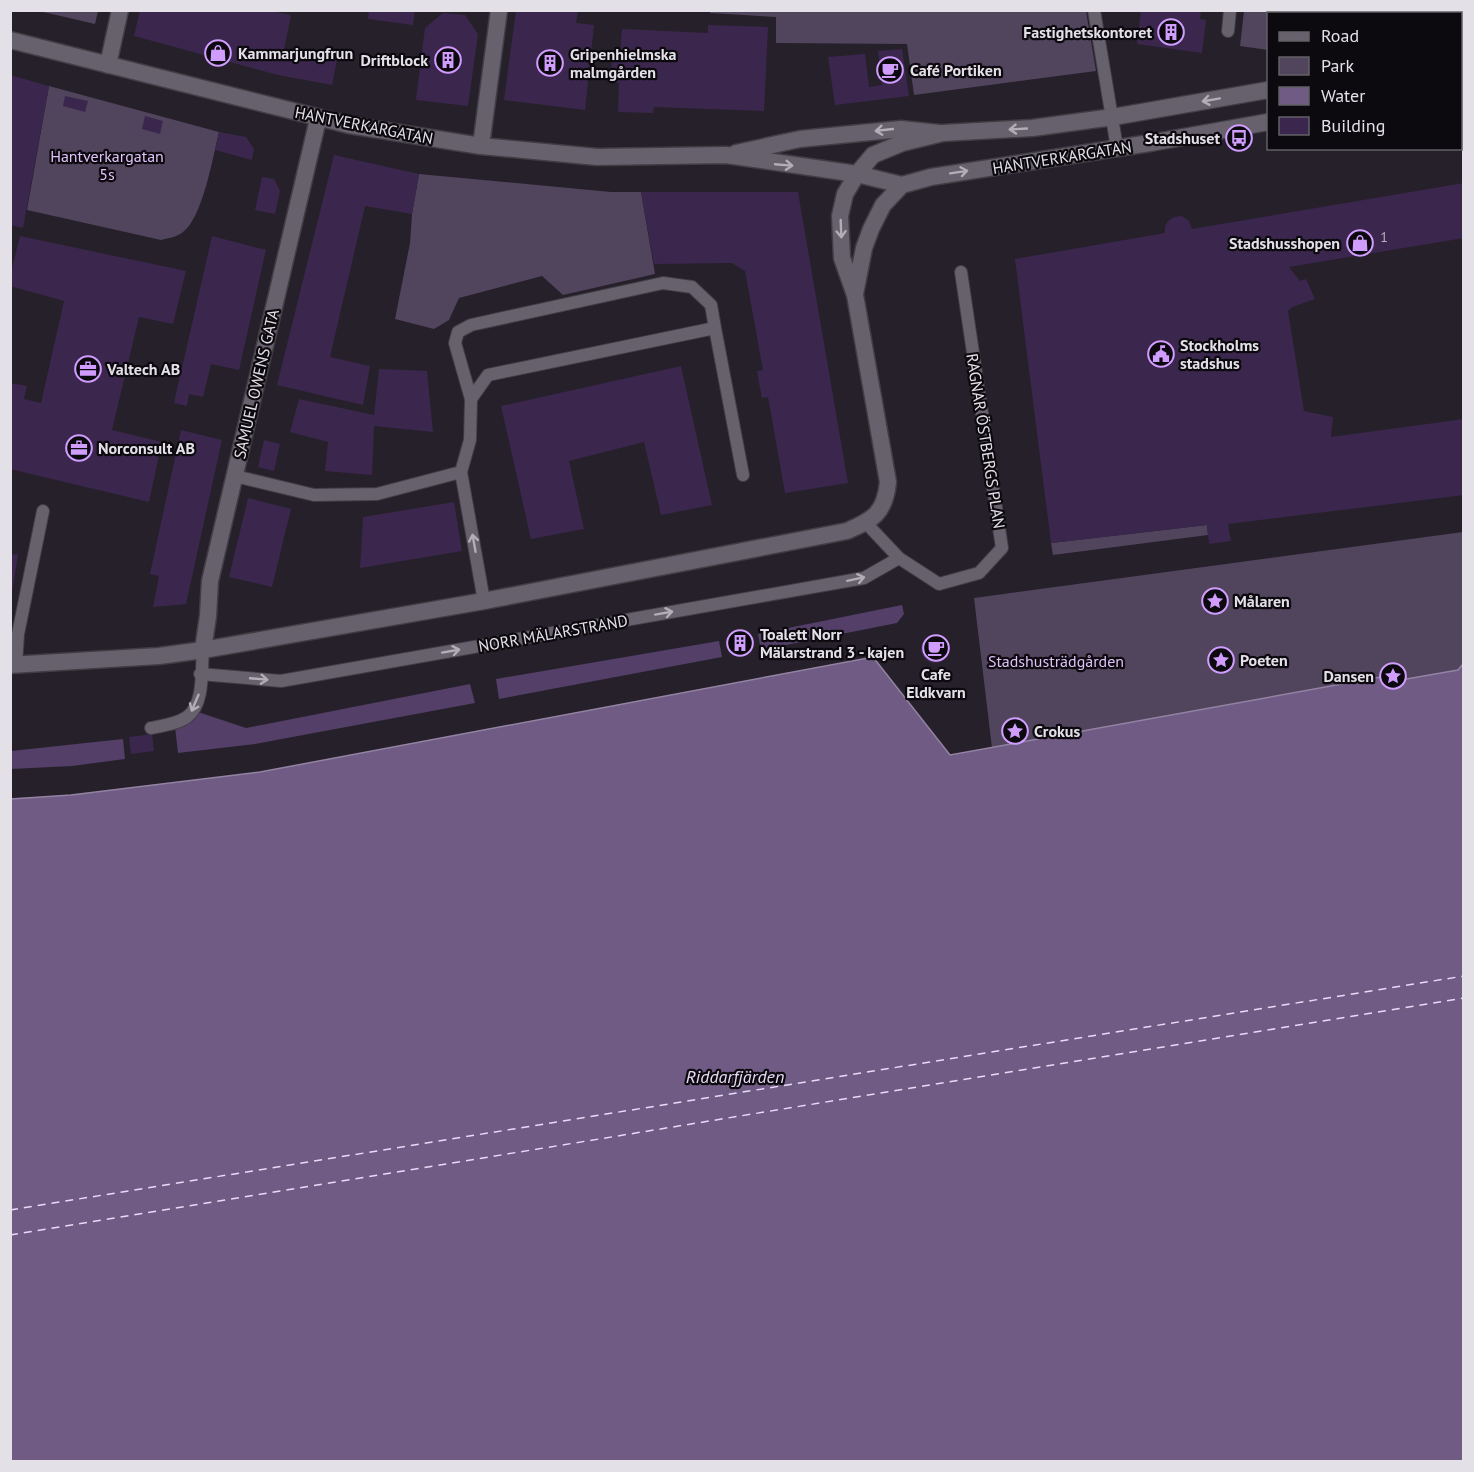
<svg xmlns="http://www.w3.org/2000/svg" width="1474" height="1472" font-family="'PT Sans',sans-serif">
<rect width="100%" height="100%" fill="#25202a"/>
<path fill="#51445d" d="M39 11 98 10V11L95 24Z
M710 11H1086L1096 71 914 95 907 44 776 43V17L710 13Z
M1244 11H1463V35H1461L1460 14H1268V50L1240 46Z
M49 86 219 132C213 156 203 217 183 232 177 237 169 238 161 240L27 210Z
M419 174 611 192H641L655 274 563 295 542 276 459 298 449 320 434 329 395 319 410 243 412 214Z
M1207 525 1208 535 1053 555 1051 543Z
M1463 532V664L1458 670 1395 681 1385 676 992 748 974 598Z"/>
<path fill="#533f67" d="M902 605 904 614 897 623 761 650 758 634Z
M719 641 722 657 499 699 496 679Z
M470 684 475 703 255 744 178 753 175 727 190 722 198 712 246 728Z
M123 739 125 759 72 766 11 769V751Z"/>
<path fill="#705b85" stroke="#9383a3" stroke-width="1.5" d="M873 657 950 755 1386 676 1395 681 1458 670 1463 664V1461H11V799L71 795 260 772Z"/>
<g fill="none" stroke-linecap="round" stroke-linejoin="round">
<path stroke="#e8dbf7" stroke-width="1.5" stroke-dasharray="8 6" stroke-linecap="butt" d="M10 1210 1464 976
M10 1235 1464 998"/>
</g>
<path fill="#3b274d" d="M140 10H266L291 15 284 50 337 60 332 85 278 75 134 36Z
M369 10H415L413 25 368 19Z
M516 10H578L576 23 594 25 585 110 504 100Z
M1141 10H1201L1200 19 1206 20 1202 53 1137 44Z
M443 13 465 15 478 34 468 106 416 100 425 28Z
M708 25 768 27 764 111 654 107 653 113 618 112 619 83H611L612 55H620L622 29 708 33Z
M902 49 909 96 835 105 828 57 865 54 869 87 882 85 878 51Z
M10 75 49 86 23 228 10 225Z
M65 96 88 101 85 112 63 106Z
M145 116 163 121 160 134 142 129Z
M219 132 246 137 254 149 252 160 215 150Z
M334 155 419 174 412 214 365 206 330 357 370 366 363 405 277 385Z
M262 177 274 179 280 191 275 214 255 210Z
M1464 183V238L1289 267 1300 281 1306 279 1315 299 1292 307 1288 311 1304 411 1333 417 1331 437 1464 419V495L1228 524 1231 541 1209 544 1207 525 1051 543 1015 259 1165 233V226L1168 221 1174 217 1182 216 1189 221 1192 229Z
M641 192H798L848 483 785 493 768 397 762 398 759 383 757 371 763 370 745 271 732 263 654 264Z
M20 236 186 271 173 324 139 317 112 430 162 442 149 502 10 469V383L27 386 24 399 41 403 64 301 10 286V276Z
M212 236 266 250 239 370 211 364 203 397 189 394 187 406 174 403Z
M681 366 712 505 661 515 644 442 569 461 584 529 531 539 501 406Z
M379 369 427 371 433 432 374 426 372 475 325 471 328 442 290 432 299 399 374 415Z
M181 430 222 440 186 604 153 607 159 576 150 574Z
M264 440 280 444 274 471 258 467Z
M248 498 291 509 272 587 229 577Z
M454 502 462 551 360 568 363 517Z
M18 554 12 593H10V555Z
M921 649a14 14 0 1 1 28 0a14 14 0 1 1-28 0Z
M747 637 749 646 732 648 731 640Z
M152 734 154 751 131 754 129 737Z"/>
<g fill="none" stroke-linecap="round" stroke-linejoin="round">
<g stroke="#413d45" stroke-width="14">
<path id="service" d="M1094 10 1117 148
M1228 31 1230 10
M471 399 455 343 458 332 471 325 663 283 692 287 711 305 715 328
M461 472 484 601
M235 476 314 495 377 494 461 472 470 440 471 399 488 375 715 328 743 475
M866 523 899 558 939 584 979 573 1002 548 961 272
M16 665 18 634 43 511
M200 674 281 681 864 578 899 558
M151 728C162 726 177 724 187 717 205 704 201 669 203 650"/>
</g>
<g stroke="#413d45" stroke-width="19">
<path id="minor" d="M10 40 349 125 481 146 597 157 726 155 857 174 902 185
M108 65 120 10
M481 146 499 10
M736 153 800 139 901 129 939 133
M203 650 208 616 210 581 318 119"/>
</g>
<g stroke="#413d45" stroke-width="19">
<path id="tertiary" d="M1460 57H1464
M1460 84 1464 83
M855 294 864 248 871 229 883 205 902 185 931 177 1150 143 1268 122
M10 665 159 656 203 650 484 601 847 531C873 520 885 513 888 482L855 295 842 258 840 216 845 194 857 174 873 155 902 143 943 133 1032 128 1113 117 1268 90"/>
</g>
<use href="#service" stroke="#67616d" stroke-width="12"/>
<use href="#minor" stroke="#67616d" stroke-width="16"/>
<use href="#tertiary" stroke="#67616d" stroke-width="16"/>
</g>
<defs><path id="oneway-shaft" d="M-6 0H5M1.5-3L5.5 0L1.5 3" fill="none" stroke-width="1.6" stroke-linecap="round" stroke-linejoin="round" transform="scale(1.5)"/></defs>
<g stroke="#b2adb7">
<use href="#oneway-shaft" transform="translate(1211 100) rotate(170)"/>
<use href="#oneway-shaft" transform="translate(1018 129) rotate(177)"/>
<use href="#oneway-shaft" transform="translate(884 130) rotate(174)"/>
<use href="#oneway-shaft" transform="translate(784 165) rotate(5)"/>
<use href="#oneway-shaft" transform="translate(959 172) rotate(-9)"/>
<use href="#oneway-shaft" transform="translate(841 229) rotate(88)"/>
<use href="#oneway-shaft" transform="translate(474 543) rotate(-100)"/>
<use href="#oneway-shaft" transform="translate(856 579) rotate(-12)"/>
<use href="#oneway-shaft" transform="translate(664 613) rotate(-10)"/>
<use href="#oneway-shaft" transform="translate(451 651) rotate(-10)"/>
<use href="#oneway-shaft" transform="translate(259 679) rotate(5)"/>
<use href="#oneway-shaft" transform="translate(195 703) rotate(113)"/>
</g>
<defs>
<g id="building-ring" transform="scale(1.35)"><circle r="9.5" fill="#0d0a0f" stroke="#d09dff" stroke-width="1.5"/><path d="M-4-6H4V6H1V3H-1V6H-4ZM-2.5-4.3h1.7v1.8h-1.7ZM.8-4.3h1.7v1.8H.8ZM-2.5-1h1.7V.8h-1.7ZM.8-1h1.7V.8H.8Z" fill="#d09dff"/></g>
<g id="shop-ring" transform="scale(1.35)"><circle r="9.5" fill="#0d0a0f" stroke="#d09dff" stroke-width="1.5"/><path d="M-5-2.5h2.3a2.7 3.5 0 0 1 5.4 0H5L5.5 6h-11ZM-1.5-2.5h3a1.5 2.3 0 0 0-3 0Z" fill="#d09dff"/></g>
<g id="cafe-ring" transform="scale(1.35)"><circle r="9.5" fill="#0d0a0f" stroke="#d09dff" stroke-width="1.5"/><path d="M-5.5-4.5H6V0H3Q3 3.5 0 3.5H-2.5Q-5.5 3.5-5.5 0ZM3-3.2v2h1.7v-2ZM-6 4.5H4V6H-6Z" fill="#d09dff"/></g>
<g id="bus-ring" transform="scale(1.35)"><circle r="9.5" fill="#0d0a0f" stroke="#d09dff" stroke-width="1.5"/><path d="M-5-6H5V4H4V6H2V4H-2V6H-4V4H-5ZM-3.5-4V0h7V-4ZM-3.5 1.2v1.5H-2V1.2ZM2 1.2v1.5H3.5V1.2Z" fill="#d09dff"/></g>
<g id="civic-ring" transform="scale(1.35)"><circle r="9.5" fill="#0d0a0f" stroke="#d09dff" stroke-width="1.5"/><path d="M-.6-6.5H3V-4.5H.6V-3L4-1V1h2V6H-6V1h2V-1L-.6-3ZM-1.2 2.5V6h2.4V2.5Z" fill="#d09dff"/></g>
<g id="office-ring" transform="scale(1.35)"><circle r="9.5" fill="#0d0a0f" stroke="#d09dff" stroke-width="1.5"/><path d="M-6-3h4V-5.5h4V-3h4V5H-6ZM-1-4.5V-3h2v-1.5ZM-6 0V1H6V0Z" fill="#d09dff"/></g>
<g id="sight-ring" transform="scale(1.35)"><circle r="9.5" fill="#0d0a0f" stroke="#d09dff" stroke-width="1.5"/><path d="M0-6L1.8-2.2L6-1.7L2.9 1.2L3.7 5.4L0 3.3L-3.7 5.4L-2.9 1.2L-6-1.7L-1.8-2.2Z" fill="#d09dff"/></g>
</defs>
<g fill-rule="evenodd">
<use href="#building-ring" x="1171" y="32"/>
<use href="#shop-ring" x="218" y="53"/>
<use href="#building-ring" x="448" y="60"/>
<use href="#building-ring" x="550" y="63"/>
<use href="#cafe-ring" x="890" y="70"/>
<use href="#bus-ring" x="1239" y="138"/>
<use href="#shop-ring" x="1360" y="243"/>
<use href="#civic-ring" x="1161" y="354"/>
<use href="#office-ring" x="88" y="369"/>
<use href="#office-ring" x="79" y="448"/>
<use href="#sight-ring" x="1215" y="601"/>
<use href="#building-ring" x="740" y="643"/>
<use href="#cafe-ring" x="936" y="648"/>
<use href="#sight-ring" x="1221" y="660"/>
<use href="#sight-ring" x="1393" y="676"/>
<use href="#sight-ring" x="1015" y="731"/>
</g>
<g text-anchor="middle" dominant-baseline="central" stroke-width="4.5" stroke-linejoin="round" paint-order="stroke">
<g font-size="14" fill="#bab2c1">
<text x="1384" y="237">1</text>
</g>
<g font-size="16" font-weight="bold" fill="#e4e0e8" stroke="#0d0a0f" text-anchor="start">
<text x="1152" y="32" text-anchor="end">Fastighetskontoret</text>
<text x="238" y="53">Kammarjungfrun</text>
<text x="570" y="54">Gripenhielmska<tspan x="570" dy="18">malmgården</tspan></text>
<text x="428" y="60" text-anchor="end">Driftblock</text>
<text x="910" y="70">Café Portiken</text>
<text x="1220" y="138" text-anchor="end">Stadshuset</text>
<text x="1340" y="243" text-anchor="end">Stadshusshopen</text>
<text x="1180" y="345">Stockholms<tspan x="1180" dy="18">stadshus</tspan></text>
<text x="107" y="369">Valtech AB</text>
<text x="98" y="448">Norconsult AB</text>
<text x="1234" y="601">Målaren</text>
<text x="760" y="634">Toalett Norr<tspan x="760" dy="18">Mälarstrand 3 - kajen</tspan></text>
<text x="1240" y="660">Poeten</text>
<text x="936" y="674" text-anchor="middle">Cafe<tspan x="936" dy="18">Eldkvarn</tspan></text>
<text x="1374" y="676" text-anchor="end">Dansen</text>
<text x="1034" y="731">Crokus</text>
</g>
<g font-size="16" fill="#e4e0e8" stroke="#0d0a0f">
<text transform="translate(364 125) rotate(11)">HANTVERKARGATAN</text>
<text transform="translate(1062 157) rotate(-9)">HANTVERKARGATAN</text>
<text transform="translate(256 384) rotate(-77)">SAMUEL OWENS GATA</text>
<text transform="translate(986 441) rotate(81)">RAGNAR ÖSTBERGS PLAN</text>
<text transform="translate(553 633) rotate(-10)">NORR MÄLARSTRAND</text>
</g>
<g font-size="16" fill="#dfc4fb" stroke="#0d0a0f">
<text x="107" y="156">Hantverkargatan<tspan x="107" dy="18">5s</tspan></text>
<text x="1056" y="661">Stadshusträdgården</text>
</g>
<g font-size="18" font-style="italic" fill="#e8dbf7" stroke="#0d0a0f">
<text x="735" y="1076">Riddarfjärden</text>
</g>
</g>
<rect width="1474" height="1472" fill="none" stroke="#e4e0e8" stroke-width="24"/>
<rect x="1267" y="12" width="195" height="138" fill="#0d0a0f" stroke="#636066" stroke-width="1.5"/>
<rect x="1279" y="32" width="30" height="9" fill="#67616d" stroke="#636066" stroke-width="1.5"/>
<text x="1321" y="42" font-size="18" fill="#e4e0e8">Road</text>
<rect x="1279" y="57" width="30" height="18" fill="#51445d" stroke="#636066" stroke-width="1.5"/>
<text x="1321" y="72" font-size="18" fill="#e4e0e8">Park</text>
<rect x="1279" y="87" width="30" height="18" fill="#705b85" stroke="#636066" stroke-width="1.5"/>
<text x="1321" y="102" font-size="18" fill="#e4e0e8">Water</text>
<rect x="1279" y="117" width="30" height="18" fill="#3b274d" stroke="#636066" stroke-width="1.5"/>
<text x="1321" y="132" font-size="18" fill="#e4e0e8">Building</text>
</svg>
